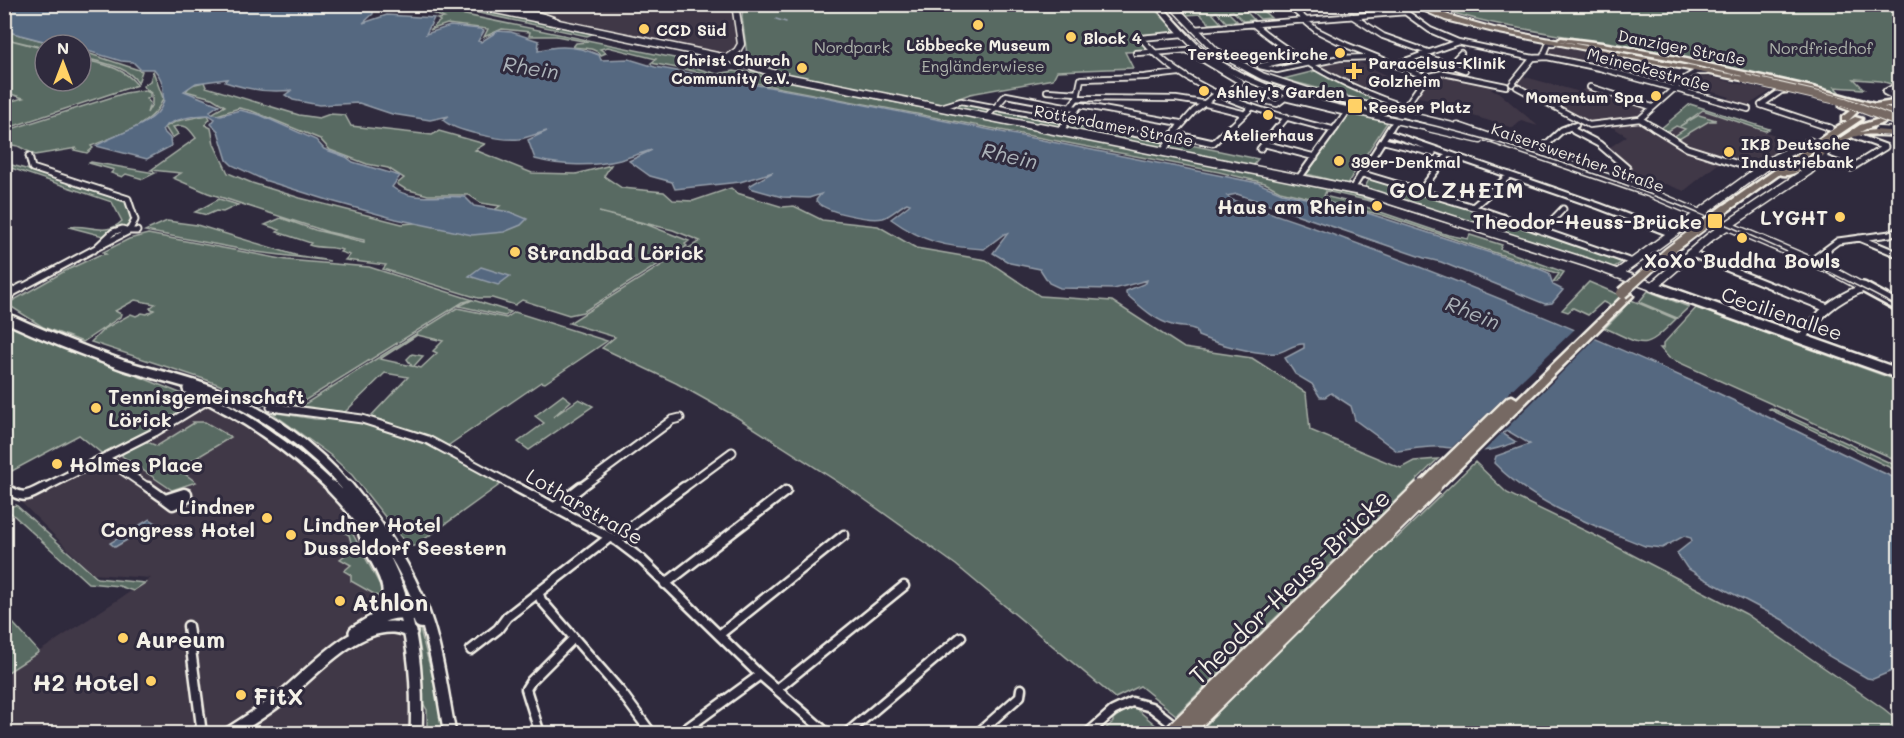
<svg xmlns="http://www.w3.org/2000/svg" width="1904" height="738" font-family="Mali,sans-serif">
<rect width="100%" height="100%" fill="#2f2a3d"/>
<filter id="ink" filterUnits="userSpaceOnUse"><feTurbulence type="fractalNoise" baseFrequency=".0167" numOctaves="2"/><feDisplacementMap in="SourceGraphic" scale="12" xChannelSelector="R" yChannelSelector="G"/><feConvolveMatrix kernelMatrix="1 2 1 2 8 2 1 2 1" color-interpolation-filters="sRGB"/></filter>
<g filter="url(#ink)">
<path fill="#413747" d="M480 5H734L738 46 730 53 723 56Z
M1548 43 1586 50 1587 52 1582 65 1544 57Z
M1353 59 1393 79 1382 88 1368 84 1362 89 1316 64Z
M1697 74 1771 91 1745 107 1726 101 1730 97 1685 84Z
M1436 75H1447L1494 86 1491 90 1497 91 1538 126 1521 121 1513 128 1440 106 1443 102 1414 96 1427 79Z
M1518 75 1580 92 1585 88 1651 107 1641 119 1659 130 1690 104 1769 129 1766 132 1795 142 1757 167 1724 159 1684 191 1666 184 1659 185 1625 173 1627 167 1607 149 1627 136 1606 123 1584 125 1512 85Z
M213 402 286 446 351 513 389 590 400 601 411 655 413 733 5 734V674L151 578 93 574 20 501 107 458 202 404Z"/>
<path fill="#596a62" stroke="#a6aea5" stroke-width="1.5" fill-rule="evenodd" d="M743 4 1151 5 1177 33 1140 38 1150 51 1125 52 1133 68 1057 71 1053 79 970 94 941 105 781 73 748 62 742 17Z
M417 5 679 59 694 56 697 57 685 65 717 74 734 71 1138 150 741 72 739 71 756 72 739 65 741 64 780 78 1352 191 1597 270 1359 195 1179 158 1356 195 1379 203 1326 191 1324 196 1357 204 1448 235 1468 239 1470 235 1502 245 1500 249 1564 272 1557 282H1553L1559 274 1382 215 1280 191 1265 183 1219 172 651 63 656 59 608 47 600 49 606 53 601 55C594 47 585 49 573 47L576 43 588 42 556 36H529L530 32 502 29 484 37 488 29 447 24 430 30 440 21 437 19 444 18 419 8 422 6Z
M1177 5H1316L1261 9 1271 18 1260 19 1250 10H1245L1254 20 1243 21 1233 11 1228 12 1237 21 1226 22 1217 12 1212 13 1221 23 1210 24 1200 14 1187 15Z
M1429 5H1899V82L1894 85 1881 81 1854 79 1864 89 1835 87 1840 93H1831C1753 75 1676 57 1598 42 1541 31 1484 25 1429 5Z
M477 8 595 33 587 36 474 12Z
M5 31 58 45H45V48L11 40 45 49V81H81V59C102 64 124 67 137 85L5 129V103L23 98 5 92Z
M81 51 142 71 138 83C127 65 101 63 81 57Z
M1319 70 1394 104 1392 108 1283 79Z
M153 71 163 98C155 126 115 136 91 146L93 148 87 153 74 150 77 148 35 155 18 146 5 144V131L125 93 144 90 150 93V97L147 99 150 103 147 113 152 104V94L143 86 150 81Z
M204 82 206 87 299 115 319 118 330 114 345 115 351 126 432 135 439 131 485 144 475 150 532 173 576 174 611 165 604 176 622 188 664 192 673 200 693 201 731 188 737 193 783 207 794 206 822 220 878 226 916 248 986 260 1040 296 1112 301 1184 348 1252 358 1306 393 1310 430 1401 468 1414 461 1438 459 1176 715 1140 686 1115 698 956 565 857 494 735 416 676 383 602 348 615 337 569 323 700 241 673 230 599 212 648 225 689 241 685 244 687 246 583 312 569 315 522 300 515 305 492 298H478L383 269 386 265 345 260 350 255 340 252 342 250C330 246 321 249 309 245L311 243 277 232 280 230 265 225 281 218 315 230 364 242V240L328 232 208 193 173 178 181 173 151 170 196 138C188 127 186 124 173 127L178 134 172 138 165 127 177 121 208 115 210 119 205 125 211 128 214 144 228 173 252 183 300 198 402 224 484 217 500 206 481 203 469 195H428L405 189 397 184 404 178 388 168 367 164 330 150 320 139 252 111 239 108 217 115 211 114 225 106 212 98 186 91 191 85Z
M953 102 1167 140 1258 159 1252 166 944 106Z
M1690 104 1769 129 1765 131 1703 110 1680 126 1699 115 1716 120 1711 119 1714 121H1709L1679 139 1673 137 1685 129 1676 126 1665 133 1659 130Z
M1349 113 1388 121 1347 184 1307 174Z
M91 162 155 173 143 179 126 174 122 177 111 173 114 170 89 163Z
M5 163 121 197 126 201 133 222 128 228 112 230 103 236 69 227C88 223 105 238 122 221L112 202 5 166Z
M1370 178 1472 209 1624 261 1613 268 1364 189Z
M219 199 238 205 223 212 216 211 207 215 195 212Z
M167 221 197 225 295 255 330 261 256 252 145 231Z
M148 234 287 260 369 267 511 312 505 316 459 306 472 300 463 302 296 406 267 403 262 406 240 393 207 380 91 342 104 329 131 314 136 316 142 313 147 314 154 310 150 308 155 304 135 300 115 311 121 314 120 317 83 342 43 327 7 304 65 271 99 255 106 254 103 252 129 239Z
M1589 282 1676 319C1643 352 1646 346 1605 328L1622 311 1603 302 1588 315 1573 308 1568 312 1562 310Z
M1648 291 1689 307 1677 318 1639 302Z
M457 308 506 318 515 312 607 341 545 383 541 382 446 447 372 421 371 416 408 377 385 373 345 412 300 407ZM417 335 443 341 433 351 437 353 421 368 414 366 423 356 412 354 407 359 412 366 380 359Z
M1696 308 1899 381V461L1669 358 1660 348H1663V344Z
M5 323 200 401 188 410 105 456 79 435 12 471 5 470Z
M563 395 571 401 553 417 579 399 593 406 529 450 518 442 544 423 535 416Z
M1771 408 1899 467V472L1769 409Z
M271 412 315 419 362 420 406 433 505 481 415 546H408L352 475 330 455Z
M193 422H205L231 437 178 469 196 482 172 490 122 456 123 453 145 441 157 446 194 423Z
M1475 462 1507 493 1596 536 1746 614 1884 709 1900 722 1899 734 1198 733 1216 715 1214 713 1393 536 1397 538Z
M16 505 97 578 145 583 133 591 119 586 88 583 11 513 5 516V508Z
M348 525 382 589 381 598 351 581V575L344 571 351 565 340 559 353 549 349 535 340 530Z
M4 613 39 652 5 674H4Z
M418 622 437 693 445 733H427V710L423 703 421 654 416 623Z
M1132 705 1159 728 1152 733 1100 734 1113 722V719Z"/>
<path fill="#546780" stroke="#949eaa" stroke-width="1.5" d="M305 4 303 9H306L326 5H373V14L363 23 387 15 434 18 426 34 450 26 480 29 484 31 478 41 481 42 498 31 511 32 539 41 538 51C559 44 578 46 599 55L601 60 629 59 655 67 820 96 1258 183 1282 193 1352 208 1537 268 1549 273 1553 285 1563 290 1552 303 1545 304 1441 262 1424 258 1237 194 1227 196 1232 200C1388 251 1538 312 1687 379 1759 411 1828 448 1899 480V668L1873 679 1867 678 1827 655 1783 620 1705 579 1687 568 1677 553 1692 541 1691 538 1684 536 1662 548 1645 546C1593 525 1533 504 1494 463L1496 456 1530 444 1508 431 1502 433 1516 442C1482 455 1479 451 1443 447 1427 446 1413 449 1397 451L1355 420 1351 406 1331 393 1325 397H1320L1312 384 1295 374 1285 358 1304 348V344C1294 343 1287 351 1277 353 1256 355 1218 344 1198 336L1196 330C1188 326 1180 328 1172 325 1154 320 1140 306 1126 294V291L1146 283 1147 280 1114 289 1060 288 1049 283 1040 269 1010 263 993 253 1008 233 1004 234 984 249C945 247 923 242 891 219L908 206 910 204 907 203C899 207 892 215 883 218 871 221 822 212 816 200L821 194 809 198 782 197 750 188 749 186 773 172 740 182 675 189 672 182 650 176 629 161 652 150C641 153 630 157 620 160 593 167 561 166 535 159L528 140 547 131C538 133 529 137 519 139 502 141 454 131 443 120L449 116 430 120 392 114 359 103 319 105 293 100 285 95 292 90C270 93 246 89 225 82L227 79 196 83 184 91 219 105 210 111 212 114 221 115 240 110 260 115 316 140 324 149 346 157 353 162 400 176 392 187C412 203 441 194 465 197L474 206 510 212 527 219 521 225 504 232 472 235 396 219 331 201 264 180 232 165 227 160 218 131 211 124 215 119 209 115C198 115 168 119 162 130L170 138 171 146 147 159 96 146C113 134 157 125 163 103 165 97 163 100 163 94 164 84 161 77 154 69H140L133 62 121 61 81 49V45H59L5 31V5Z
M481 267 510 276 498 285 469 276Z
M150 519 156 523 115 547 110 543Z"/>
<path fill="#2f2a3d" d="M1577 327 1598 336 1480 455 1448 451Z"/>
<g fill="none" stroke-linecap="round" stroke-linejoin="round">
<path stroke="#949eaa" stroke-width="1.5" d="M776 19 786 22"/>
<path stroke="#4d4857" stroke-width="7" stroke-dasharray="7 4" stroke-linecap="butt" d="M1858 119 1896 108"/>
<g stroke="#f4f1e8" stroke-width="8">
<path id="street-far3" d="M1290 7 1306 20
M512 12C530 12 543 15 557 21
M1405 12 1430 30 1458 42 1533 58 1547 57 1600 68 1748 109
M1352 16 1383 36 1428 52
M1304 20 1316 30 1346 45 1426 77 1443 73 1506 86
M1253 24C1298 61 1347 88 1402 106
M1194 29 1407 12
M1183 34 1141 38C1188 94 1261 111 1329 129
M1136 53 1152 52
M1153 53 1187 50 1241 82 1234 88 1262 100 1277 104 1285 98 1347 113
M1421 55 1465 70
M1299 57 1260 66 1277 70 1309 63
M1543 57 1549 43 1553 44
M1311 64 1340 58 1371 57
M1394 65 1458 42
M1449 65 1461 53
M1512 84 1533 58
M1517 87 1589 125 1640 119 1686 78 1696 72H1706
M1590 87 1652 107
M1789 90 1781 91 1761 105 1830 128
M1047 91 1078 93
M1885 92 1900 100
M1885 92 1900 84
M1077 98 1176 99 1202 103
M1202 103 1242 113
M1080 105 1180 123
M941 107 961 101 1109 129
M1077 108 1070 107 1077 98 1081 79 1144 77 1179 73
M988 116 1006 95 1070 107
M1640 119 1656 129
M1572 126 1573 129
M1062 129 1079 106
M1178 129 1194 111 1218 93
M1229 129 1252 107
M1277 129 1287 117
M1335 129 1347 112
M1390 129 1426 77
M1566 129 1576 125"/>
</g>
<g stroke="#f4f1e8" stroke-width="9">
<path id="street-far2" d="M1101 127 1170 140
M1323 127 1334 130
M1572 127 1574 131 1599 144 1627 168 1614 180
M1653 127 1687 148 1760 171
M1827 127 1830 128
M1061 130 1063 127
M1388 133 1599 206 1672 234
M1173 134 1213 143 1230 127
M1384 141 1433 153
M1265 144 1315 157
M1260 149 1278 127
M1164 150 1179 127
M1537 153 1562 130 1570 127
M29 156 32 168 128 199 135 220 129 231H137
M1823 158 1851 168 1885 147 1855 136
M1363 174 1473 207 1632 262
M1299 178 1336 127
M1352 189 1391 127
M1421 190 1448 155
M1473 207 1510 175
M122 229 129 231 96 248 113 232Z
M1542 231 1563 209
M1859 238 1900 255
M94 250 96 248
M1689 253 1779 289
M1811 261 1838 241 1890 234 1900 229
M19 289 96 248"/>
</g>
<g stroke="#f4f1e8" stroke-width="11">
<path id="street-far1" d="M1775 287 1825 307
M7 295 22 287
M1802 338C1819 313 1835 299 1863 288
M271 407 362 419 428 440 519 489
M105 458 150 489
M4 475V479
M4 487 6 489
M42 489 155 432 211 398
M579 489 672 420 680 418
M682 489 732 452"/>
</g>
<g stroke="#f4f1e8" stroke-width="13">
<path id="street" d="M4 487C23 500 26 497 45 487
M148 487 165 499
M516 487 617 541 642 560 760 675 828 734
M184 493 187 494V498L173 505 165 499Z
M555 507 581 487
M617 541 637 522 684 487
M665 584 786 491
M539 594 541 600 621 692 652 734
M188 626 202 734
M719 635 844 535
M471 650 498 629 507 617 610 537
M777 689 904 586
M540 734 526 689 531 681 573 639
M679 734 760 675
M846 734 961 637
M977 734 1020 696 1021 689
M1087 734 1113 711 1132 702 1151 707 1178 728"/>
</g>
<g stroke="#f4f1e8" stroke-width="9">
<path id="secondary-far3" d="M467 4 727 58 782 76 1047 129
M1157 4C1170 19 1183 35 1197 48 1247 93 1369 114 1435 129
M1171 4 1216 51 1262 76 1311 92 1465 129
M727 58 737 51 741 44 735 4"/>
</g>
<g stroke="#f4f1e8" stroke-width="11">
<path id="secondary-far2" d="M1039 127 1365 192 1588 263 1660 289
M1428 127 1480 139
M1458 127 1648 192 1825 267 1866 289
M1878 131 1900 132
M1617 274 1776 158 1810 142
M1652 287 1710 237 1808 171 1823 158 1824 152"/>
</g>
<g stroke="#f4f1e8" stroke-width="14">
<path id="secondary-far1" d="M1656 287 1900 374
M1863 287 1900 307
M4 298 10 293
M4 317C43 335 83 351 123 365 152 374 183 380 211 391 263 411 313 446 348 489
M188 389C245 416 288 445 334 489"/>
</g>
<g stroke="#f4f1e8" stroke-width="16">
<path id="secondary" d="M332 487C402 556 420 640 416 734
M347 487C381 528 412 574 428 626 439 661 443 698 450 734
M363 526C369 564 408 584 375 619
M355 632C374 620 396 605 418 617L420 622 427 623
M228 734C246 722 265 711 282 697 312 673 352 625 393 627 399 627 405 630 411 632"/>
</g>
<g stroke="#f4f1e8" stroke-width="5">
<path id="primary" d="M1561 38 1602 43 1663 54 1812 87 1875 104 1900 100V104L1884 107 1900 112V117L1866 129 1860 132 1875 130 1900 132V136C1885 135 1867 133 1853 137 1838 141 1796 183 1780 174L1728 211H1722V207L1838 126 1855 117 1862 119 1786 170 1802 163 1860 125 1893 115 1812 92 1663 58 1602 47 1559 41 1558 40Z
M1840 103H1846L1859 110 1848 121H1842V117L1850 111 1840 107Z
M1628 293 1631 294 1633 296 1631 298 1450 478H1442L1440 475 1435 474 1433 471 1435 468 1508 397 1512 396 1517 399 1625 294Z"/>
</g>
<g stroke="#f4f1e8" stroke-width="4">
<path id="highway" d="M1409 4H1420L1451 16 1494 28 1745 77 1749 79 1745 81 1494 32 1445 20Z"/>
</g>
<use href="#street-far3" stroke="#2f2a3d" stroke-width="4.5"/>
<use href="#street-far2" stroke="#2f2a3d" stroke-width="5"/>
<use href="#street-far1" stroke="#2f2a3d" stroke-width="7"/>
<use href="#street" stroke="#2f2a3d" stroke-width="8"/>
<use href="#secondary-far3" stroke="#2f2a3d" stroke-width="6"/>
<use href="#secondary-far2" stroke="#2f2a3d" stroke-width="8"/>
<use href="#secondary-far1" stroke="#2f2a3d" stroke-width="9"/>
<use href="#secondary" stroke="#2f2a3d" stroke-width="11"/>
<use href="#primary" fill="#766964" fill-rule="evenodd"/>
<use href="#highway" fill="#766964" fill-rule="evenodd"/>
<path stroke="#f4f1e8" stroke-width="1.5" d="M1162 4C1182 26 1203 49 1229 65 1280 96 1344 105 1401 118 1459 131 1516 147 1572 166 1685 204 1794 252 1900 308"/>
<g stroke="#f4f1e8" stroke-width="12" stroke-linecap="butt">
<path id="primary-bridge-far2" d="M1627 289 1668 252 1725 209"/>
</g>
<g stroke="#f4f1e8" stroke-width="15" stroke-linecap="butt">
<path id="primary-bridge-far1" d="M1622 293 1629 287
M1421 489 1439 471
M1432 489 1446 475"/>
</g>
<g stroke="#f4f1e8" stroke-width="18" stroke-linecap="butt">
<path id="primary-bridge" d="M1170 734 1422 487
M1184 734 1434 487"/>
</g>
<g stroke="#f4f1e8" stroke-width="10" stroke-linecap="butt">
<path id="highway-bridge" d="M1745 79 1845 102 1900 123"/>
</g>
<use href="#primary-bridge-far2" stroke="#766964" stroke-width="8"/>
<use href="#primary-bridge-far1" stroke="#766964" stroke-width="10"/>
<use href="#primary-bridge" stroke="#766964" stroke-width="14"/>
<use href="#highway-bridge" stroke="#766964" stroke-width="8"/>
</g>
</g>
<g fill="#ffd166" stroke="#2f2a3d" stroke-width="2">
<circle cx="978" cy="25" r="6"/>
<circle cx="644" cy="29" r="6"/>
<circle cx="1071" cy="37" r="6"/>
<circle cx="1340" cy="53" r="6"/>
<circle cx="802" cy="68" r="6"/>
<path d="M1351 62h6v6h6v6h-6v6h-6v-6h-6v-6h6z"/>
<circle cx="1204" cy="91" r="6"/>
<circle cx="1656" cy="96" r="6"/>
<rect x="1347" y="98" width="16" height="16" rx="3"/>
<circle cx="1268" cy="115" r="6"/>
<circle cx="1729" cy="152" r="6"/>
<circle cx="1339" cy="161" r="6"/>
<circle cx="1377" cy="206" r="6"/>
<circle cx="1840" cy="217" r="6"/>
<rect x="1707" y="213" width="16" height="16" rx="3"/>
<circle cx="1742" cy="238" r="6"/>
<circle cx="515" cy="252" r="6"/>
<circle cx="96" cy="408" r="6"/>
<circle cx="57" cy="464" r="6"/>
<circle cx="267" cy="518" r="6"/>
<circle cx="291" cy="535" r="6"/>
<circle cx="340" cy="601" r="6"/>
<circle cx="123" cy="638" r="6"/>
<circle cx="151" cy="681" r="6"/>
<circle cx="241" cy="695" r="6"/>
</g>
<g text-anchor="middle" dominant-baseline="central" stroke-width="6" stroke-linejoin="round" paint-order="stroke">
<g font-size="16" font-weight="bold" fill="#f4f1e8" stroke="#2f2a3d" text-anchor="start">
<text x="656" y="29">CCD Süd</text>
<text x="1083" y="37">Block 4</text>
<text x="978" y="44" text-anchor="middle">Löbbecke Museum</text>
<text x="1328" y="53" text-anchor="end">Tersteegenkirche</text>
<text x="790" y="59" text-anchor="end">Christ Church<tspan x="790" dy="18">Community e.V.</tspan></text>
<text x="1368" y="62">Paracelsus-Klinik<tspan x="1368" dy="18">Golzheim</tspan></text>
<text x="1216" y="91">Ashley's Garden</text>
<text x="1644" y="96" text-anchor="end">Momentum Spa</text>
<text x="1368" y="106">Reeser Platz</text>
<text x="1268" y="134" text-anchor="middle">Atelierhaus</text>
<text x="1741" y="143">IKB Deutsche<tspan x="1741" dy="18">Industriebank</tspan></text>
<text x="1351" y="161">39er-Denkmal</text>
</g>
<g font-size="16" fill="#aeb4ac" stroke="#2f2a3d">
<text x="852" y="46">Nordpark</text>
<text x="1821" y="47">Nordfriedhof</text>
<text x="983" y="65">Engländerwiese</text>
</g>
<g font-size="16" fill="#f4f1e8" stroke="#2f2a3d">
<text transform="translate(1682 47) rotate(11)">Danziger Straße</text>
<text transform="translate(1649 69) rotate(15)">Meineckestraße</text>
<text transform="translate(1114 125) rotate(11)">Rotterdamer Straße</text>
<text transform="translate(1578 157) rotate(19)">Kaiserswerther Straße</text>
</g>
<g font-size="20" font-weight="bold" fill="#f4f1e8" stroke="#2f2a3d" text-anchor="end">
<text x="1365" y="206">Haus am Rhein</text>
<text x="1828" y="217">LYGHT</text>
<text x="1702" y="221">Theodor-Heuss-Brücke</text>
<text x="527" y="252" text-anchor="start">Strandbad Lörick</text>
<text x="1742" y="260" text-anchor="middle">XoXo Buddha Bowls</text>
<text x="108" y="396" text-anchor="start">Tennisgemeinschaft<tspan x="108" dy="23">Lörick</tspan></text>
<text x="69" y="464" text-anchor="start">Holmes Place</text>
<text x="255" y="506">Lindner<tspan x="255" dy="23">Congress Hotel</tspan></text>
<text x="303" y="524" text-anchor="start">Lindner Hotel<tspan x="303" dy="23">Dusseldorf Seestern</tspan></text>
</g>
<g font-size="20" fill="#f4f1e8" stroke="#2f2a3d">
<text transform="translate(1782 313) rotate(19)">Cecilienallee</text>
<text transform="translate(585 506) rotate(30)">Lotharstraße</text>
</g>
<g font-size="21" font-style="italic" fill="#acb3b9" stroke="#2f2a3d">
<text transform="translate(531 67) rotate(9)">Rhein</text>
<text transform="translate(1010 155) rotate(13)">Rhein</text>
<text transform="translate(1473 312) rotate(22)">Rhein</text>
</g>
<g font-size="22" font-weight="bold" letter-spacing="1.5" fill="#f4f1e8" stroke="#2f2a3d">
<text x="1457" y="189">GOLZHEIM</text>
</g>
<g font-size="24" fill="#f4f1e8" stroke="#2f2a3d">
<text transform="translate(1289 586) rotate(-44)">Theodor-Heuss-Brücke</text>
</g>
<g font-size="24" font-weight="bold" fill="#f4f1e8" stroke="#2f2a3d" text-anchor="start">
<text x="352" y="601">Athlon</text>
<text x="135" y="638">Aureum</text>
<text x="139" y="681" text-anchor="end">H2 Hotel</text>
<text x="253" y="695">FitX</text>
</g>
</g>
<rect width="1904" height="738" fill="none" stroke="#2f2a3d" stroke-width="24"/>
<rect x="12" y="12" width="1880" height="714" fill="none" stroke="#f4f1e8" stroke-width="2" filter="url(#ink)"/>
<g transform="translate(63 63)"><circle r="28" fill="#2f2a3d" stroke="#7e7a81" stroke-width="1.5"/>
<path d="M0-4.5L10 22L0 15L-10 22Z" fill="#ffd166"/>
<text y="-9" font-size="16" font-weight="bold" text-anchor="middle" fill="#f4f1e8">N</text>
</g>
</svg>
